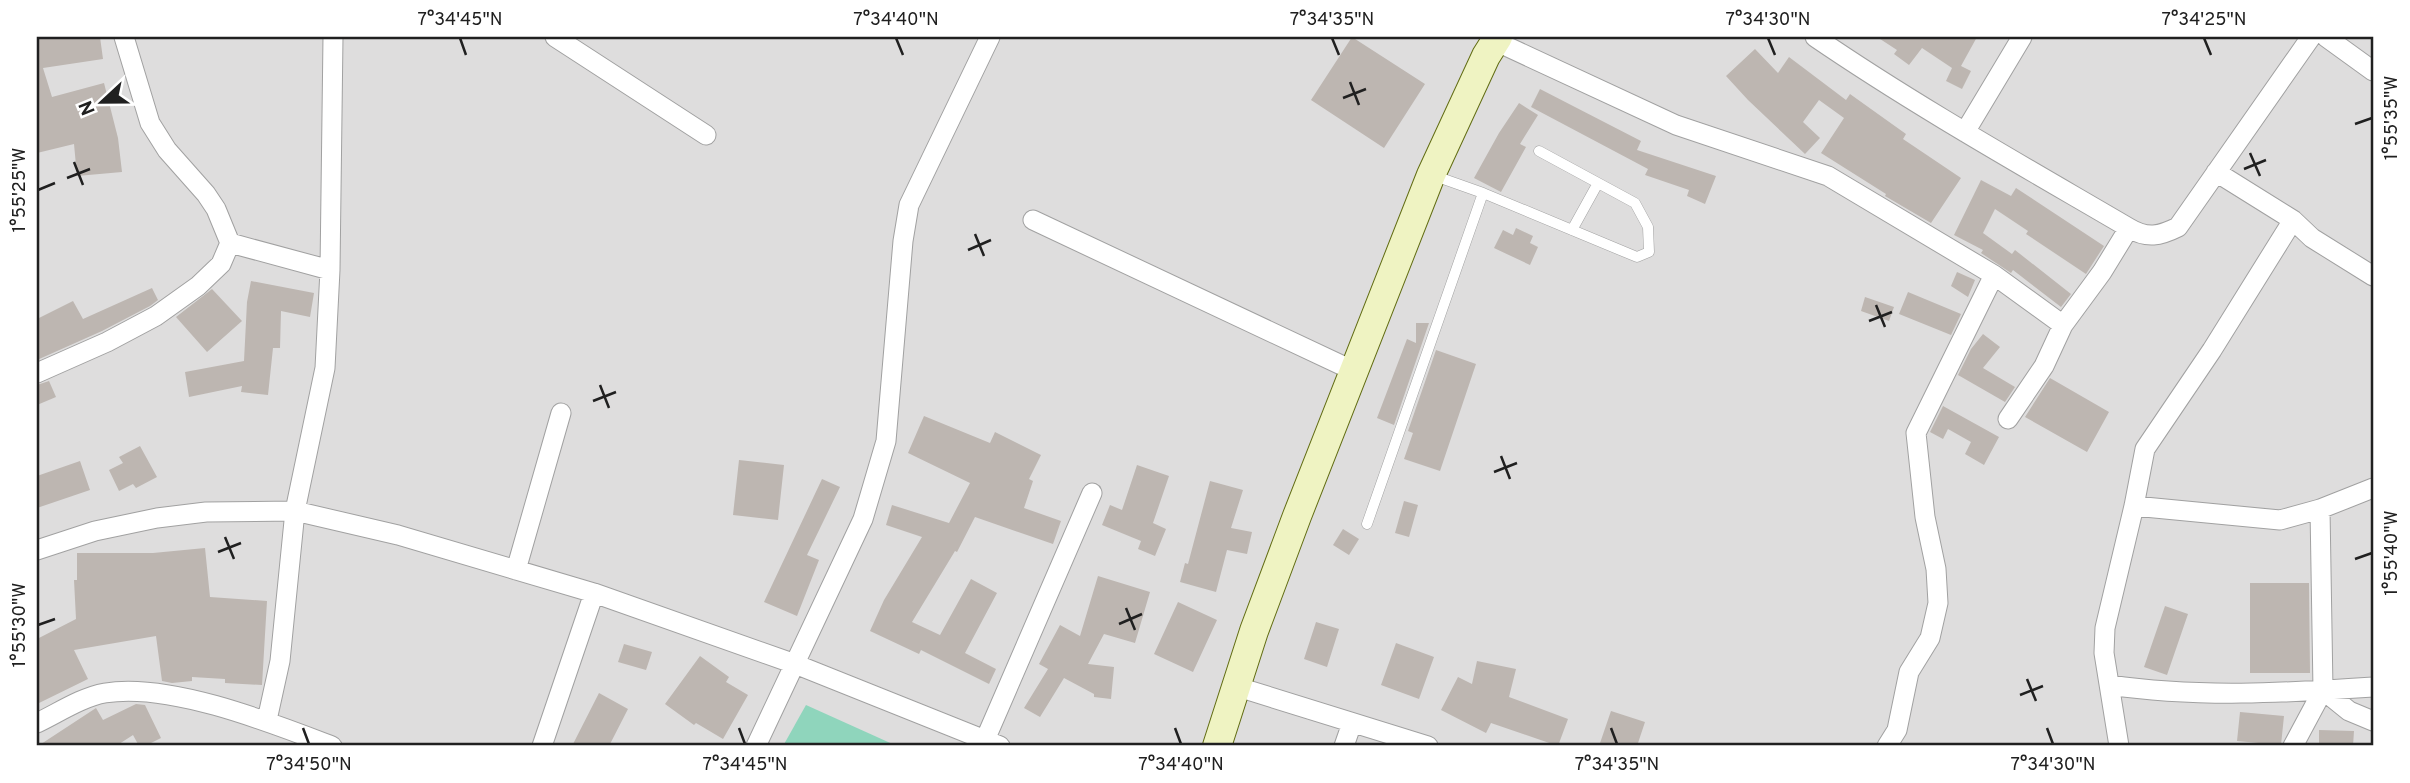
<svg xmlns="http://www.w3.org/2000/svg" width="2410" height="783" font-family="Overpass,sans-serif">
<rect width="100%" height="100%" fill="#f0ede8"/>
<path fill="#dedddd" d="M37 37H2373V746H37Z"/>
<path fill="#8fd5bc" d="M806 705 897 746H783Z"/>
<path fill="#bdb6b1" d="M37 37H100L103 59 43 68 52 97 104 83 118 138 122 172 77 176 74 144 37 153Z
M1352 37 1425 84 1384 148 1311 100Z
M1877 37H1977L1961 66 1971 71 1962 89 1946 81 1952 68 1922 48 1909 65 1894 54 1897 50Z
M1755 49 1778 73 1789 57 1846 100 1850 94 1906 134 1903 139 1961 178 1931 223 1885 196 1886 194 1821 153 1844 118 1819 100 1803 122 1820 138 1805 154 1748 100 1726 76Z
M1540 89 1641 141 1637 150 1716 176 1705 204 1687 196 1689 190 1645 175 1648 169 1531 107Z
M1519 103 1538 115 1520 144 1526 147 1501 192 1474 178 1499 133Z
M1981 180 2011 196 2016 188 2104 246 2086 274 2026 234 2028 231 1995 209 1983 233 2012 254 2015 250 2071 294 2061 307 2013 270 2011 273 1981 253 1983 250 1954 235Z
M1516 228 1533 236 1530 243 1538 247 1530 265 1494 248 1503 230 1513 235Z
M1957 272 1975 280 1968 297 1951 286Z
M251 281 314 293 310 317 281 311 280 348H273L268 395 241 392 242 386 189 397 185 372 244 361 247 302Z
M152 288 158 300 150 306 102 331 37 360V319L73 301 83 319Z
M212 289 242 321 207 352 176 317Z
M1908 292 1961 314 1951 335 1899 314Z
M1865 297 1894 307 1889 321 1861 311Z
M1416 323H1429L1394 425 1377 418 1407 339 1416 343Z
M1983 334 2000 347 1983 368 2015 387 2005 402 1958 375 1971 349Z
M1436 350 1476 364 1440 471 1404 459 1413 433 1408 431Z
M2050 378 2109 412 2087 452 2025 417Z
M49 381 56 397 37 405V385Z
M1943 406 1999 437 1984 465 1965 454 1971 442 1948 429 1943 439 1930 432Z
M924 416 990 443 995 432 1041 455 1029 479 1033 481 1024 508 1061 521 1053 544 975 517 957 552 955 551 912 622 940 635 971 579 997 593 965 653 996 669 989 684 921 650 919 654 870 631 884 600 922 537 886 525 892 505 949 523 970 483 908 453Z
M140 446 157 477 136 488 133 484 119 491 109 470 123 463 119 457Z
M739 460 784 465 778 520 733 515Z
M80 461 90 490 37 508V476Z
M1137 465 1169 476 1153 523 1166 529 1155 556 1138 549 1141 541 1102 525 1110 505 1122 510Z
M822 479 840 487 807 555 819 560 797 616 764 602Z
M1210 481 1243 490 1231 528 1252 532 1247 554 1227 550 1216 592 1180 582 1185 563 1188 564Z
M1404 501 1418 505 1409 537 1395 533Z
M1343 529 1359 539 1349 555 1333 545Z
M205 548 210 597 267 601 262 685 225 683V679L192 677V681L172 683 162 681 156 636 74 650 88 679 37 704V639L76 619 74 580H77V553H153Z
M1098 576 1150 592 1135 643 1104 634 1088 664 1114 667 1111 699 1094 697V694L1064 678 1040 717 1024 708 1048 669 1039 664 1060 625 1080 636Z
M2250 583H2309L2310 673H2250Z
M1178 602 1217 620 1193 672 1154 654Z
M2165 606 2188 614 2167 675 2144 667Z
M1316 622 1339 629 1327 667 1304 659Z
M1396 643 1434 657 1419 699 1381 685Z
M624 644 652 652 646 670 618 662Z
M700 656 729 677 726 682 748 695 723 739 696 723 694 725 665 704Z
M1477 661 1516 669 1509 697 1568 719 1558 746 1491 723 1486 733 1441 710 1458 677 1472 684Z
M599 693 628 709 609 746H572Z
M136 704 145 705 161 738 145 746H139L133 735 116 746H38L96 708 103 720Z
M1611 711 1645 722 1637 746H1599Z
M2240 712 2284 716 2281 745 2237 741Z
M2319 730 2354 731 2353 746H2319Z"/>
<g fill="none" stroke-linecap="round" stroke-linejoin="round">
<g stroke="#a1a1a1" stroke-width="11">
<path id="lane" d="M1435 176 1483 193 1637 257 1649 252 1648 227 1635 203 1539 151
M1572 230 1598 183
M1367 524 1483 193"/>
</g>
<g stroke="#a1a1a1" stroke-width="21">
<path id="street" d="M555 37 706 135
M1815 37C1916 106 2023 166 2129 228 2147 239 2160 236 2178 227L2311 37
M2326 37 2373 71
M1495 41 1676 125 1828 176 1994 275 2063 325
M1965 132 2022 37
M2216 172 2293 220
M1033 220 1354 371
M230 243 330 270
M37 373 107 342 156 316 198 286 221 264 230 243 216 209 206 194 167 150 150 123 124 37
M2008 419 2044 366 2063 325 2102 272 2129 228
M2134 506 2280 520 2320 509 2373 488
M37 550 95 531 157 518 206 512 295 511 398 535 594 593 795 664 1000 746
M516 570 561 413
M2110 685C2197 698 2285 693 2373 687
M1238 687 1428 746
M2323 690 2349 711 2373 721
M267 720 280 661 295 511 325 368 330 270 333 37
M37 723C58 713 82 697 105 693 169 682 272 723 332 746
M985 740 1092 493
M542 746 594 593
M756 746 863 519 886 441 903 241 909 205 990 37
M1344 746 1352 723
M1887 746 1897 730 1909 672 1930 638 1938 603 1936 569 1925 517 1916 433 1994 275
M2119 746 2104 653 2105 628 2134 506 2145 449 2212 350 2293 220 2312 238 2373 276
M2293 746 2323 690 2320 509"/>
</g>
<g stroke="#616c12" stroke-width="30">
<path id="secondary" d="M1217 746 1254 631 1297 516 1431 175 1486 56 1498 37"/>
</g>
<use href="#lane" stroke="#fff" stroke-width="10"/>
<use href="#street" stroke="#fff" stroke-width="19"/>
<use href="#secondary" stroke="#eff3c2" stroke-width="28"/>
</g>
<path fill="none" stroke="#202020" stroke-width="2.5" d="M460 38 466 55M896 38 903 55M1332 38 1339 55M1768 38 1775 55M2204 38 2211 55M1350 82 1359 105M1343 98 1366 89M2355 124 2372 118M2250 153 2260 176M74 162 83 185M2244 169 2266 160M67 178 90 169M38 190 55 183M975 234 984 256M968 250 991 240M1876 305 1885 327M1869 321 1892 312M600 385 609 408M593 401 616 392M1501 456 1510 479M1494 472 1517 463M225 537 234 559M218 552 241 543M2355 559 2372 553M1126 608 1135 630M1119 624 1142 614M38 625 55 619M2027 679 2036 701M2020 695 2043 686M303 728 309 744M739 728 745 744M1175 728 1181 744M1611 728 1617 744M2047 728 2053 744"/>
<rect width="2410" height="783" fill="none" stroke="#ffffff" stroke-width="77"/>
<g transform="translate(102 102) rotate(248)" stroke="#ffffff" stroke-width="5" paint-order="stroke">
<path d="M0-5L12 26L0 18L-12 26Z" fill="#202020"/>
<text y="-10" font-size="19" font-weight="bold" text-anchor="middle" fill="#202020">N</text>
</g>
<rect x="38" y="38" width="2334" height="706" fill="none" stroke="#202020" stroke-width="2.5"/>
<g font-size="18" text-anchor="middle" fill="#202020">
<text x="460" y="25">7°34'45"N</text>
<text x="896" y="25">7°34'40"N</text>
<text x="1332" y="25">7°34'35"N</text>
<text x="1768" y="25">7°34'30"N</text>
<text x="2204" y="25">7°34'25"N</text>
<text transform="translate(2391 118) rotate(-90)" y="6">1°55'35"W</text>
<text transform="translate(19 190) rotate(-90)" y="6">1°55'25"W</text>
<text transform="translate(2391 553) rotate(-90)" y="6">1°55'40"W</text>
<text transform="translate(19 625) rotate(-90)" y="6">1°55'30"W</text>
<text x="309" y="770">7°34'50"N</text>
<text x="745" y="770">7°34'45"N</text>
<text x="1181" y="770">7°34'40"N</text>
<text x="1617" y="770">7°34'35"N</text>
<text x="2053" y="770">7°34'30"N</text>
</g>
</svg>
